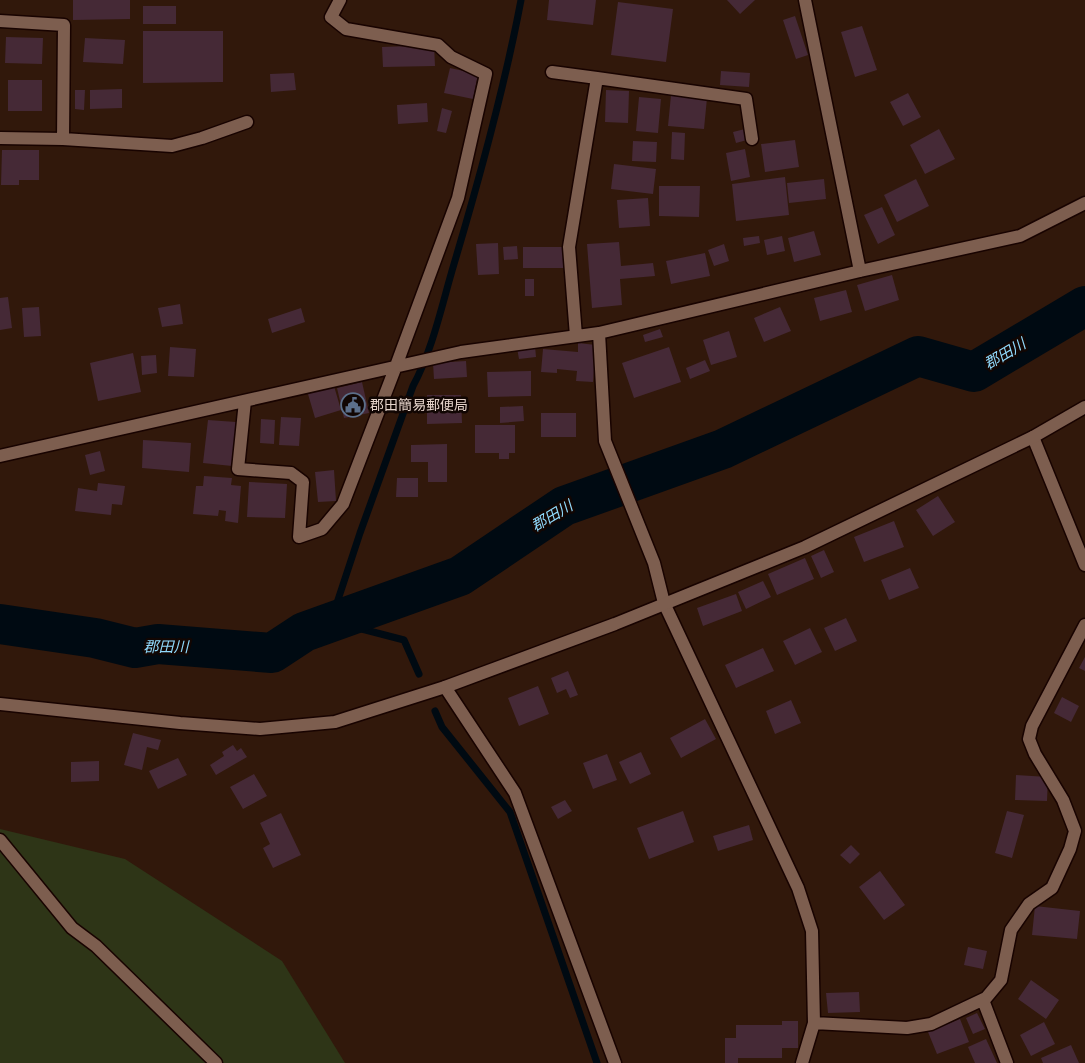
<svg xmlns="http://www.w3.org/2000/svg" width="1085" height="1063" font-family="Rubik,'Noto Sans JP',sans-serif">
<rect width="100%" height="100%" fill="#31180b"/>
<path fill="#2e3517" d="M0 829 125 859 282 961 345 1063H0Z"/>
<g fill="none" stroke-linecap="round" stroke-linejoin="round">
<path stroke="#000a12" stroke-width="7" d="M419 674 404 640 331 621 360 533 413 386C433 349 442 304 454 264 480 177 504 90 521 0
M435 711 442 727 510 812 597 1063"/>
<path stroke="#000a12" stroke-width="40" d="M0 624 95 638 135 648 158 644 272 653 304 632 460 576 564 506 723 449 918 356 974 372 1085 306"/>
</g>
<path fill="#452936" d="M73 0H130V19L73 20Z
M549 0H596L593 25 547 20Z
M727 0H755L740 14Z
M618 2 673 9 666 62 611 55Z
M143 6H176V24H143Z
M795 16 808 55 796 59 783 20Z
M862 26 877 70 855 77 841 32Z
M143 31H223V82L143 83Z
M6 37 43 38 42 64 5 63Z
M85 38 125 40 123 64 83 62Z
M434 45 435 66 383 67 382 47Z
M450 68 478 74 473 99 444 93Z
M721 71 750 73 749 87 720 85Z
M294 73 296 90 271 92 270 74Z
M8 80H42V111H8Z
M122 89V108L90 109V90Z
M75 90H85L84 110 75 109Z
M606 90 629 91 628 123 605 122Z
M908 93 921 117 903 126 890 102Z
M671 95 707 98 704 129 668 126Z
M639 97 661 99 658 133 636 131Z
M427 103 428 122 398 124 397 105Z
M442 108 452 111 446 133 437 131Z
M745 129 747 140 736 143 733 132Z
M939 129 955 159 925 174 910 145Z
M672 132 685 133 684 160 671 159Z
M795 140 799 167 765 172 761 144Z
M633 141 657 142 656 162 632 161Z
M745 149 750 177 731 181 726 153Z
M2 150H39V180H19V185H1Z
M614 164 656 169 653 194 611 189Z
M785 177 789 215 736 221 732 184Z
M824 179 826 199 789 203 787 183Z
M916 179 929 206 897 222 884 195Z
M659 186H700L699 217 659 216Z
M648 198 650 226 619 228 617 200Z
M882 207 895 235 878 244 864 215Z
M814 231 821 255 794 262 788 238Z
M759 236 760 243 744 246 743 238Z
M782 236 785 251 767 255 764 240Z
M619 242 621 266 653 263 655 276 620 279 622 305 592 308 587 244Z
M498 243 499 274 478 275 476 244Z
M724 244 729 261 714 266 708 250Z
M517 246 518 259 504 260 503 247Z
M523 247H565V268H523Z
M705 253 710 276 671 284 666 261Z
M892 275 899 300 865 311 857 285Z
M525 279H534V296H525Z
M846 290 852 312 820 321 814 298Z
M8 297 12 328 0 330V298Z
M180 304 183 324 162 327 158 308Z
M39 307 41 336 24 337 22 308Z
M780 307 791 331 764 342 754 318Z
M301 308 305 322 272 333 268 319Z
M660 329 663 337 645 342 643 335Z
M729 331 737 357 711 365 703 340Z
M578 343 596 345 593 382 576 381 577 371 557 369V373L541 372 543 349 578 352Z
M535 346 536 357 519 359 517 348Z
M170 347 196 349 194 377 168 376Z
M669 347 681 382 634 398 622 363Z
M133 353 141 392 98 401 90 363Z
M156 355 157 373 142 375 141 356Z
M705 360 710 371 690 379 686 368Z
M466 361 467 377 434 379 433 363Z
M531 371V396L488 397 487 372Z
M362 382 369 413 344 418 337 388Z
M334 386 341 410 315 418 308 394Z
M427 395H461L462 423 427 424Z
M523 406 524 421 500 423V407Z
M541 413H576V437H541Z
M281 417 301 418 299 446 279 445Z
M261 419 275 420 274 444 260 443Z
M208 420 236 422 232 466 203 463Z
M475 425H515V453H509V459H499V453H475Z
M143 440 191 443 189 472 142 468Z
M447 444V482H428V462H411V445Z
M100 451 105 471 90 475 85 455Z
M334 470 336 501 318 502 315 472Z
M204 476 232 478 231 485 241 486 238 523 225 521 226 511 219 510 218 516 193 514 196 486H203Z
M397 478H418V497H396Z
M249 482 287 484 285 518 247 517Z
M98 483 125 486 122 505 112 504 111 515 75 511 78 488 97 491Z
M938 496 955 522 933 536 916 510Z
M894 521 904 547 864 562 854 537Z
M824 550 834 572 821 578 811 556Z
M805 558 814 579 777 595 768 574Z
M910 568 919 588 889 600 881 580Z
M763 581 771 597 746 609 738 592Z
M736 594 742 611 703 626 697 608Z
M846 618 857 641 835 651 824 628Z
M810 628 822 652 795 665 783 641Z
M763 648 774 671 736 688 725 665Z
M1085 657V671L1079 668Z
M568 671 578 695 570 698 566 689 557 693 551 678Z
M538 686 549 714 519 726 508 698Z
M1062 697 1079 706 1071 722 1054 713Z
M791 700 801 723 775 734 766 711Z
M705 719 716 739 681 758 670 738Z
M133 733 161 740 158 750 147 747 142 770 124 765Z
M233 745 237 751 241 748 247 757 216 775 210 765 224 756 222 752Z
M641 752 651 774 630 784 619 762Z
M607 754 617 780 593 789 583 763Z
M178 758 187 775 158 789 149 771Z
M99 761V781L71 782V762Z
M254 774 267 796 243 809 230 787Z
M1016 775 1048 777 1047 801 1015 800Z
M565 800 572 811 558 819 551 807Z
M683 811 694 842 649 859 637 828Z
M1007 811 1024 815 1012 858 995 853Z
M281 813 301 855 273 868 263 848 270 844 260 823Z
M749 825 753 840 718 851 713 836Z
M851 845 860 854 850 864 840 855Z
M880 871 905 905 884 920 859 887Z
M1035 906 1080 911 1077 939 1032 935Z
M968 947 987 951 983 969 964 965Z
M1031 980 1059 1000 1046 1019 1018 999Z
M859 992 860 1012 828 1013 826 993Z
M977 1013 985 1029 973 1034 966 1018Z
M960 1019 969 1042 937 1054 928 1032Z
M782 1021H798V1048H782V1058H738V1063H725V1038H736V1025H782Z
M1044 1022 1055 1044 1031 1056 1020 1035Z
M986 1039 997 1063H975L968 1047Z
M1071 1045 1079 1063H1043L1041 1058Z"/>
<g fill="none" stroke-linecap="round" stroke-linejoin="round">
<g stroke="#180300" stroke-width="15">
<path id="street" d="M805 0 860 271
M0 21 64 25 63 139 0 138
M552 72 597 78
M63 139 172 146 202 138 247 122
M599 333 605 441 654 563 664 603 798 888 812 931 814 1023 802 1063
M576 336 569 247 597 78 746 99 752 139
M245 401 238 469 291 473 303 482 299 537 322 529 343 504 396 366 458 198 486 74 451 57 438 45 346 29 331 17 340 0
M1033 437 1085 565
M0 456 461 352 599 333 860 271 1020 236 1085 203
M445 687 515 793 615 1063
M0 840 72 928 96 946 216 1063
M983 1000 1007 1063
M814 1023 907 1028 931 1024 986 998 1001 980 1011 930 1029 904 1052 888 1070 849 1075 831 1063 800 1035 754 1029 739 1032 726 1085 625"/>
</g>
<g stroke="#180300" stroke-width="15">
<path id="secondary" d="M0 704 180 723 260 729 335 722 445 687 615 624 805 547 1033 437 1085 407"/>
</g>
<use href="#street" stroke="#7d5e4f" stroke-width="12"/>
<use href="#secondary" stroke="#7d5e4f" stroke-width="12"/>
</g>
<defs>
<g id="civic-ring" transform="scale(1.25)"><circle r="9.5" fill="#110603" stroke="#5c6f8a" stroke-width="1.5"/><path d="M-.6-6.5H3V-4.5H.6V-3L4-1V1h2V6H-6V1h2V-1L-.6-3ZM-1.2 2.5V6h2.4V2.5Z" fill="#5c6f8a"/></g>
</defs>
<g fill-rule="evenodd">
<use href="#civic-ring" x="353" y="405"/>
</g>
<g text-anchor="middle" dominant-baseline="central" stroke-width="5" stroke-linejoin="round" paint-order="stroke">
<g font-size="14" fill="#e6d4cb" stroke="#110603" text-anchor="start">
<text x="370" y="405">郡田簡易郵便局</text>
</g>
<g font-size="15" font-style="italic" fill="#90d9fb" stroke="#110603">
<text transform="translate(1005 354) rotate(-31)">郡田川</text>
<text transform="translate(552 516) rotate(-31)">郡田川</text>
<text x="166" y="647">郡田川</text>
</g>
</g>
</svg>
